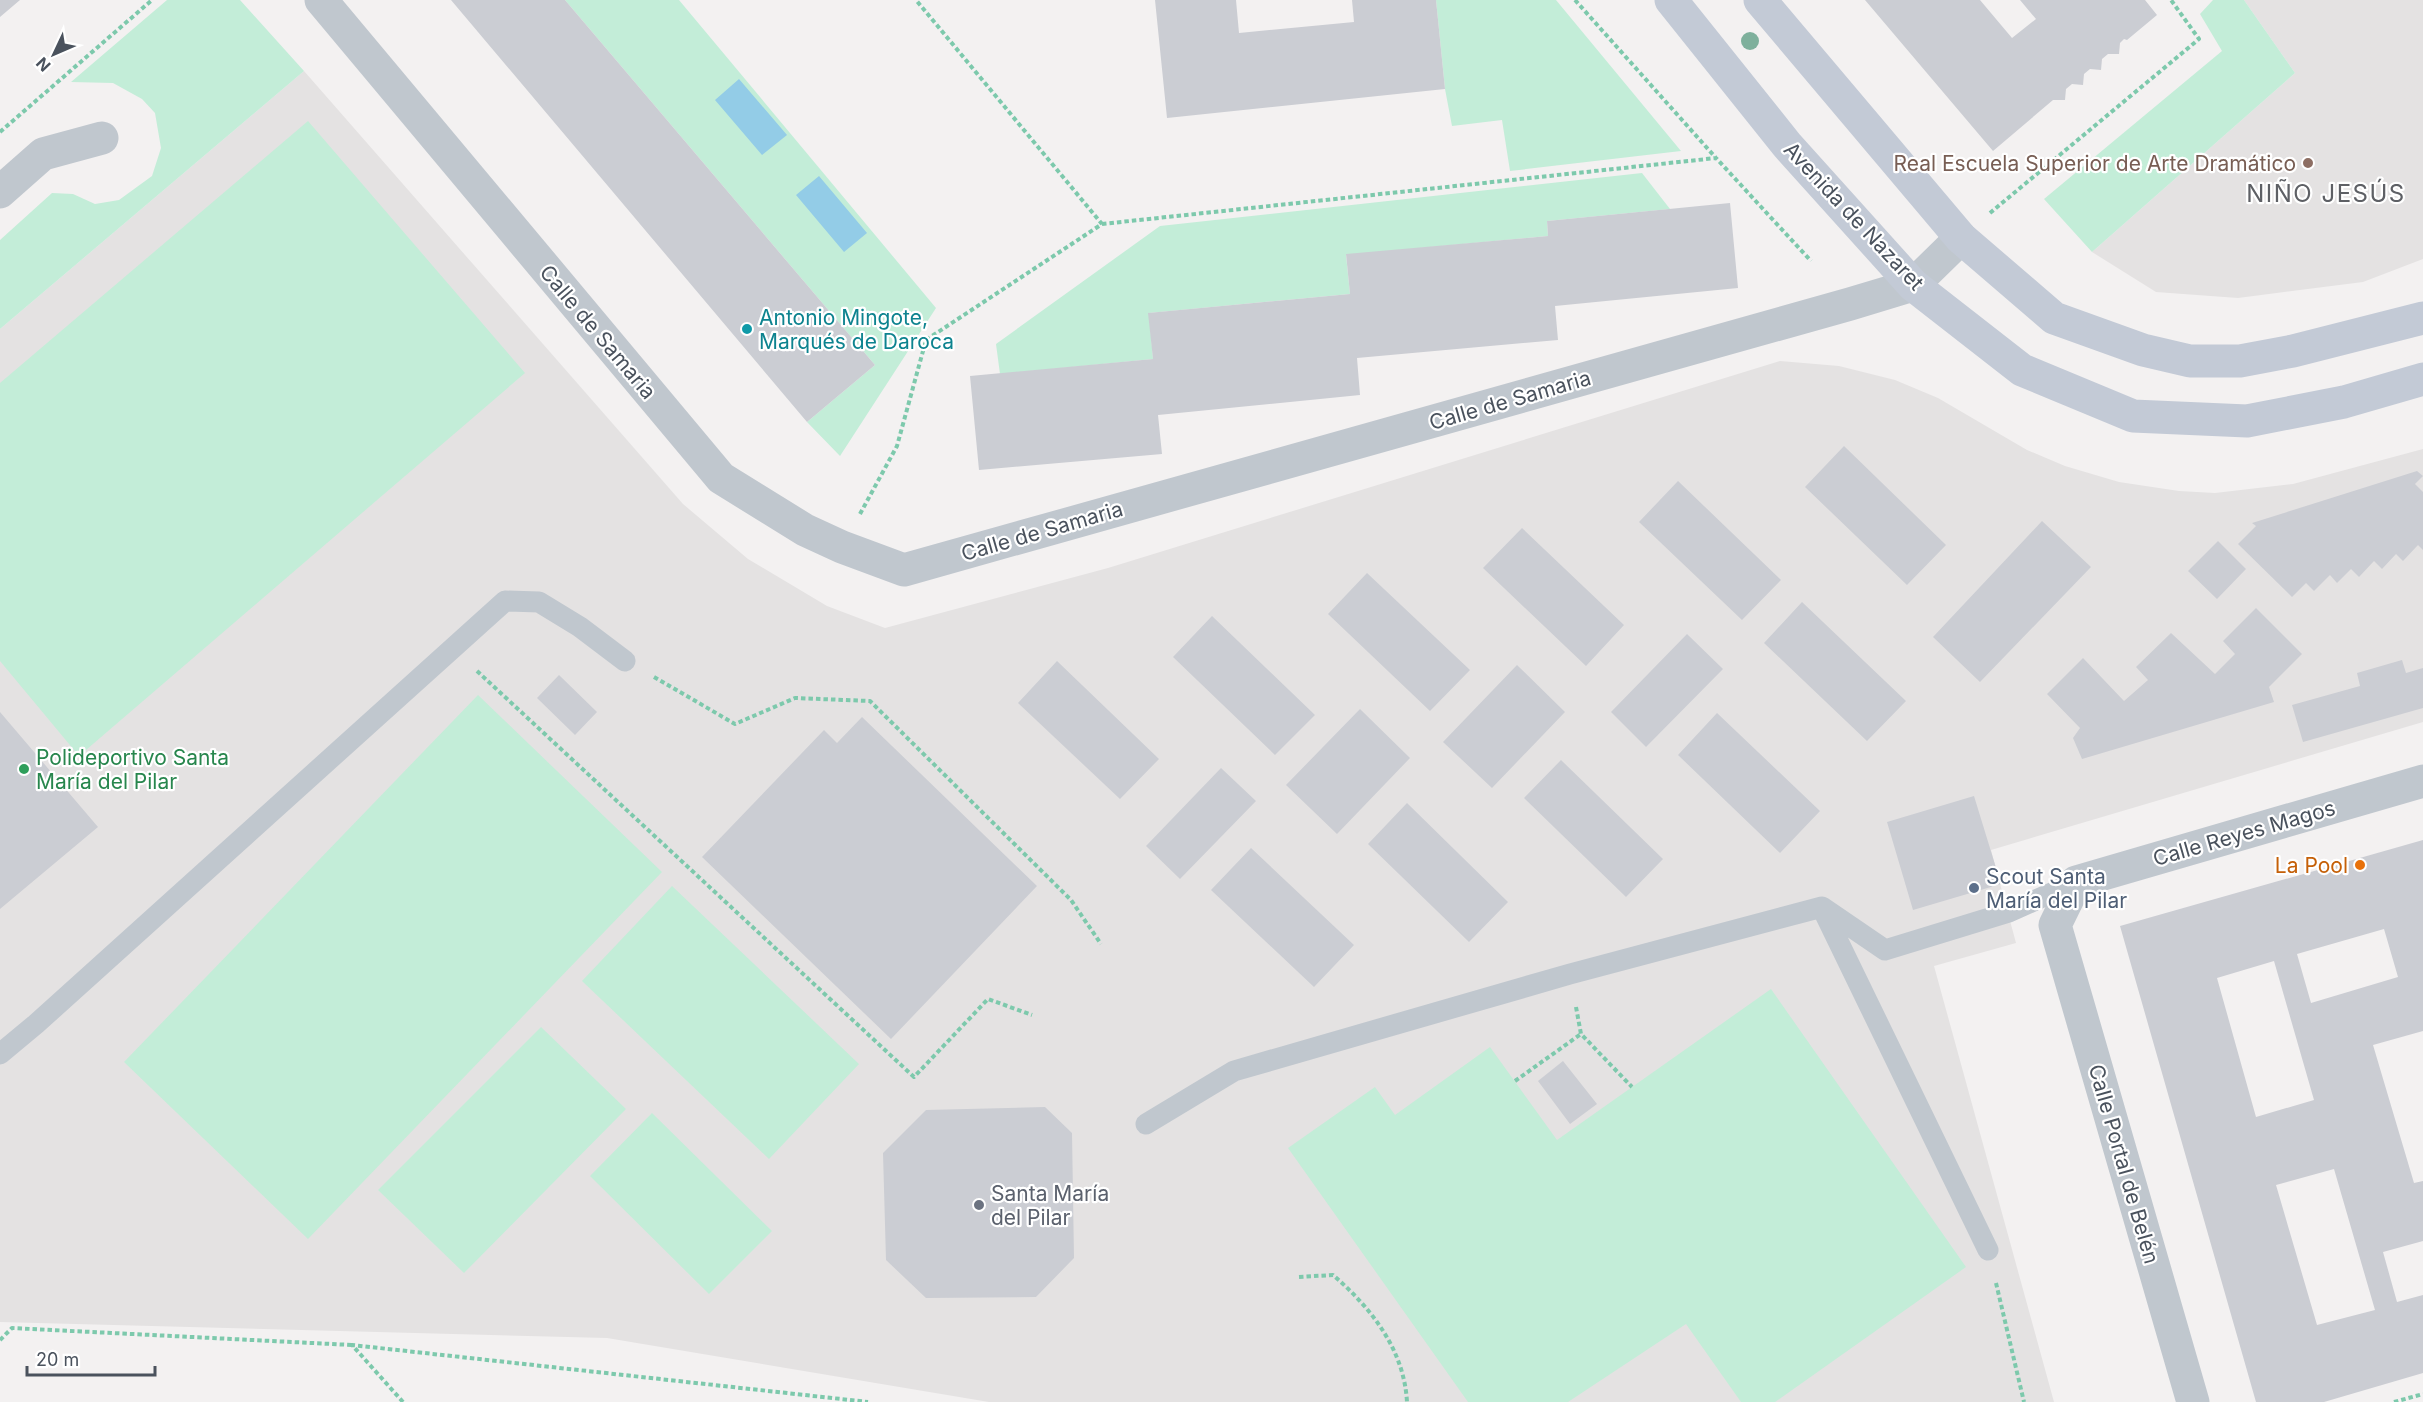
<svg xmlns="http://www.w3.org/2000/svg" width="2423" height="1402" font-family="Inter,sans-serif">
<rect width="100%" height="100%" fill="#f3f1f1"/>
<path fill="#e4e2e2" d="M2244 0H2423V259L2363 282 2238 298 2156 292 2092 252 2295 73Z
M304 71 683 504 748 559 827 606 885 628 1108 568 1780 361 1839 366 1895 380 1938 398 2027 450 2065 466 2119 482 2179 491 2215 493 2293 484 2423 449V722L1991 850 2016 943 1934 966 2054 1402H989L607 1338 0 1322V329Z"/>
<path fill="#c3edd8" d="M167 0H240L304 71 0 329V240L52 193 73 194 95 204 119 200 152 176 161 148 155 113 142 99 113 83 71 82Z
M565 0H679L936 308 840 456 807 422 875 365Z
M1436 0H1556L1681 151 1510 171 1502 120 1452 126 1445 89Z
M2213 0H2244L2295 73 2092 252 2044 199 2222 51 2200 14Z
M308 121 525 373 79 756 0 661V383Z
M1642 173 1670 209 1547 221 1548 236 1346 255 1350 294 1149 313 1153 359 1000 374 996 344 1160 226Z
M478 695 662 872 308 1239 124 1062Z
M672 886 859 1064 769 1159 582 981Z
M1771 989 1966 1267 1775 1402H1741L1686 1324 1568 1402H1468L1288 1148 1375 1087 1395 1115 1490 1047 1557 1140Z
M541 1027 626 1109 464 1273 378 1190Z
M652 1113 772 1231 709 1294 590 1176Z"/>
<path fill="#93cce7" d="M739 79 787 135 762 155 715 100Z
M819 176 867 233 844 252 796 195Z"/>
<path fill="#cbcdd3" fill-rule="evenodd" d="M0 0H20L0 17Z
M451 0H565L875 365 807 422Z
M1155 0H1236L1239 33 1354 22 1352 0H1436L1445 89 1167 118Z
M1865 0H1980L2012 38 2036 19 2020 0H2145L2157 15 2127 40 2124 39 2120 43 2119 54H2108L2102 59 2101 70 2090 69 2084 74 2083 85 2072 84 2066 89 2065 100H2053L1993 151Z
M1730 203 1738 288 1555 306 1558 340 1357 358 1360 395 1158 415 1162 454 979 470 970 376 1153 359 1148 313 1350 294 1346 254 1548 236 1547 221Z
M1844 446 1946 545 1907 585 1805 487Z
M2417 471 2423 476 2415 484 2423 492V550L2418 545 2403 561 2396 554 2382 569 2374 561 2359 577 2351 569 2337 583 2330 575 2314 591 2306 583 2292 597 2238 544 2256 526 2252 523Z
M1678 481 1781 580 1742 620 1639 522Z
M2042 521 2091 567 1980 682 1933 637Z
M1522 528 1624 625 1586 666 1483 568Z
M2218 541 2246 569 2217 599 2188 571Z
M1367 573 1470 670 1430 711 1328 614Z
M1802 602 1906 701 1867 741 1764 643Z
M2256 608 2302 654 2269 687 2274 702 2082 759 2073 738 2080 728 2047 694 2083 658 2124 701 2148 680 2136 667 2171 633 2215 674 2235 654 2223 641Z
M1212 616 1315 715 1275 755 1173 657Z
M1687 634 1723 669 1646 747 1611 712Z
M2402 660 2406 673 2423 668V708L2303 742 2292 705 2360 686 2357 673Z
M1057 661 1159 759 1120 799 1018 703Z
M1517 665 1565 712 1492 788 1443 742Z
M559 675 597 712 575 735 537 698Z
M1360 709 1410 758 1337 834 1286 785Z
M0 712 98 827 0 909Z
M1717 713 1820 811 1780 853 1678 755Z
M862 717 1037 886 891 1039 702 857 824 730 837 743Z
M1561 760 1663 859 1626 897 1524 798Z
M1221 768 1256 801 1180 879 1146 846Z
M1974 796 2001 884 1913 910 1887 822Z
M1407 803 1508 902 1469 942 1368 844Z
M2423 840V1031L2373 1045 2414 1183 2423 1181V1241L2383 1252 2397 1302 2423 1295V1373L2324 1402H2256L2120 926ZM2384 929 2398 977 2311 1003 2297 954ZM2274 961 2314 1100 2256 1117 2217 978ZM2334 1169 2375 1310 2317 1325 2276 1185Z
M1251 848 1354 945 1314 987 1211 890Z
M1563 1061 1597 1104 1570 1124 1538 1081Z
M1045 1107 1072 1133 1074 1258 1036 1297 926 1298 886 1260 883 1153 926 1110Z"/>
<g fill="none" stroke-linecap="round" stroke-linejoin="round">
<path stroke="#7dc9ac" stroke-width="4" stroke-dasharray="4.5 3" stroke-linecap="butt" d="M1575 0 1716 158
M0 132 152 0
M1990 213 2199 39 2171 0
M1102 224 1716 158 1811 261
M860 514 897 446 926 340 1102 224 916 0
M477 671 914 1077 988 999 1032 1015
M654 677 735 724 795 698 870 701 1071 900 1101 944
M1576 1007 1581 1034 1632 1087
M1515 1081 1581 1034
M1299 1277 1333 1275C1371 1308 1404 1349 1407 1402
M1996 1283 2024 1402
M0 1340 12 1328 352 1345
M403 1402 352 1345 868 1402
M2394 1402 2423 1394"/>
<path stroke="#c0c7ce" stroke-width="21" d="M1822 908 1988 1250
M0 1054 36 1024 505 601 539 602 580 627 625 661
M1146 1124 1234 1071 1570 974 1822 907 1885 950 2009 912 2076 882"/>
<path stroke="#c0c7ce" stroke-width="33" d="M321 0 721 478 805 530 842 547 904 570 1850 304 1913 285 1961 238
M0 192 43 154 102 138
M2193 1402 2055 925 2076 882 2423 781"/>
<path stroke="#c3cad6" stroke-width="33" d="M1671 0 1787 145 1913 285 2022 370 2133 416 2247 421 2344 402 2423 379
M1760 0 1961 238 2054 318 2143 350 2190 361H2240L2293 351 2423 318"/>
</g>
<circle fill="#7eb09c" cx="1750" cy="41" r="9"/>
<circle fill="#8d6e63" stroke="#fff" stroke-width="2" cx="2308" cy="163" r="6"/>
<circle fill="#0f9aa8" stroke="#fff" stroke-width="2" cx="747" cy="329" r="6"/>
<circle fill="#2e9e5b" stroke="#fff" stroke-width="2" cx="24" cy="769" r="6"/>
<circle fill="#e8710a" stroke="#fff" stroke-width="2" cx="2360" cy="865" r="6"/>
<circle fill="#5c6f8a" stroke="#fff" stroke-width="2" cx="1974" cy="888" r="6"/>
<circle fill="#6b7280" stroke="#fff" stroke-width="2" cx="979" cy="1205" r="6"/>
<g text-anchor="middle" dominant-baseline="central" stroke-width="4.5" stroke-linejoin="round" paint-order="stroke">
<g font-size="21" fill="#785e54" stroke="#fff" text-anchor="end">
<text x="2296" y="163">Real Escuela Superior de Arte Dramático</text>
</g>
<g font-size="21" fill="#4a525d" stroke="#fff">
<text transform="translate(1854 216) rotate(47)">Avenida de Nazaret</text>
<text transform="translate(598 332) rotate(50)">Calle de Samaria</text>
<text transform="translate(1510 400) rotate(-16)">Calle de Samaria</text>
<text transform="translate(1042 531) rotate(-16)">Calle de Samaria</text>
<text transform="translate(2244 833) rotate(-16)">Calle Reyes Magos</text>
<text transform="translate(2124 1164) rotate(74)">Calle Portal de Belén</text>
</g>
<g font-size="21" fill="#0d838f" stroke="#fff" text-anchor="start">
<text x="759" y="317">Antonio Mingote,<tspan x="759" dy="24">Marqués de Daroca</tspan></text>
</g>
<g font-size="21" fill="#27864d" stroke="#fff" text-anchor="start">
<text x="36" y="757">Polideportivo Santa<tspan x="36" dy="24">María del Pilar</tspan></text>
</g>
<g font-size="21" fill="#c56008" stroke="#fff" text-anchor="end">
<text x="2348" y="865">La Pool</text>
</g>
<g font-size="21" fill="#4e5e75" stroke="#fff" text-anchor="start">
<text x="1986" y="876">Scout Santa<tspan x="1986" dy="24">María del Pilar</tspan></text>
</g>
<g font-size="21" fill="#5b616d" stroke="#fff" text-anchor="start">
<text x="991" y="1193">Santa María<tspan x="991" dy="24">del Pilar</tspan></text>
</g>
<g font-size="24" letter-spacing="1.5" fill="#5e6065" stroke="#fff">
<text x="2326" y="193">NIÑO JESÚS</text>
</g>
</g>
<g transform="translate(54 54) rotate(226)" stroke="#ffffff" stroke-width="4.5" paint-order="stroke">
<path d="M0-4.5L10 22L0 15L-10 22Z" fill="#4a525d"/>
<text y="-9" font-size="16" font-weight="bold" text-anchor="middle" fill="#4a525d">N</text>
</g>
<path d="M27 1366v9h128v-9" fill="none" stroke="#4a525d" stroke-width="3"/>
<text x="36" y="1366" font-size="18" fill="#4a525d" stroke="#ffffff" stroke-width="4.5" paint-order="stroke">20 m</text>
</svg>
